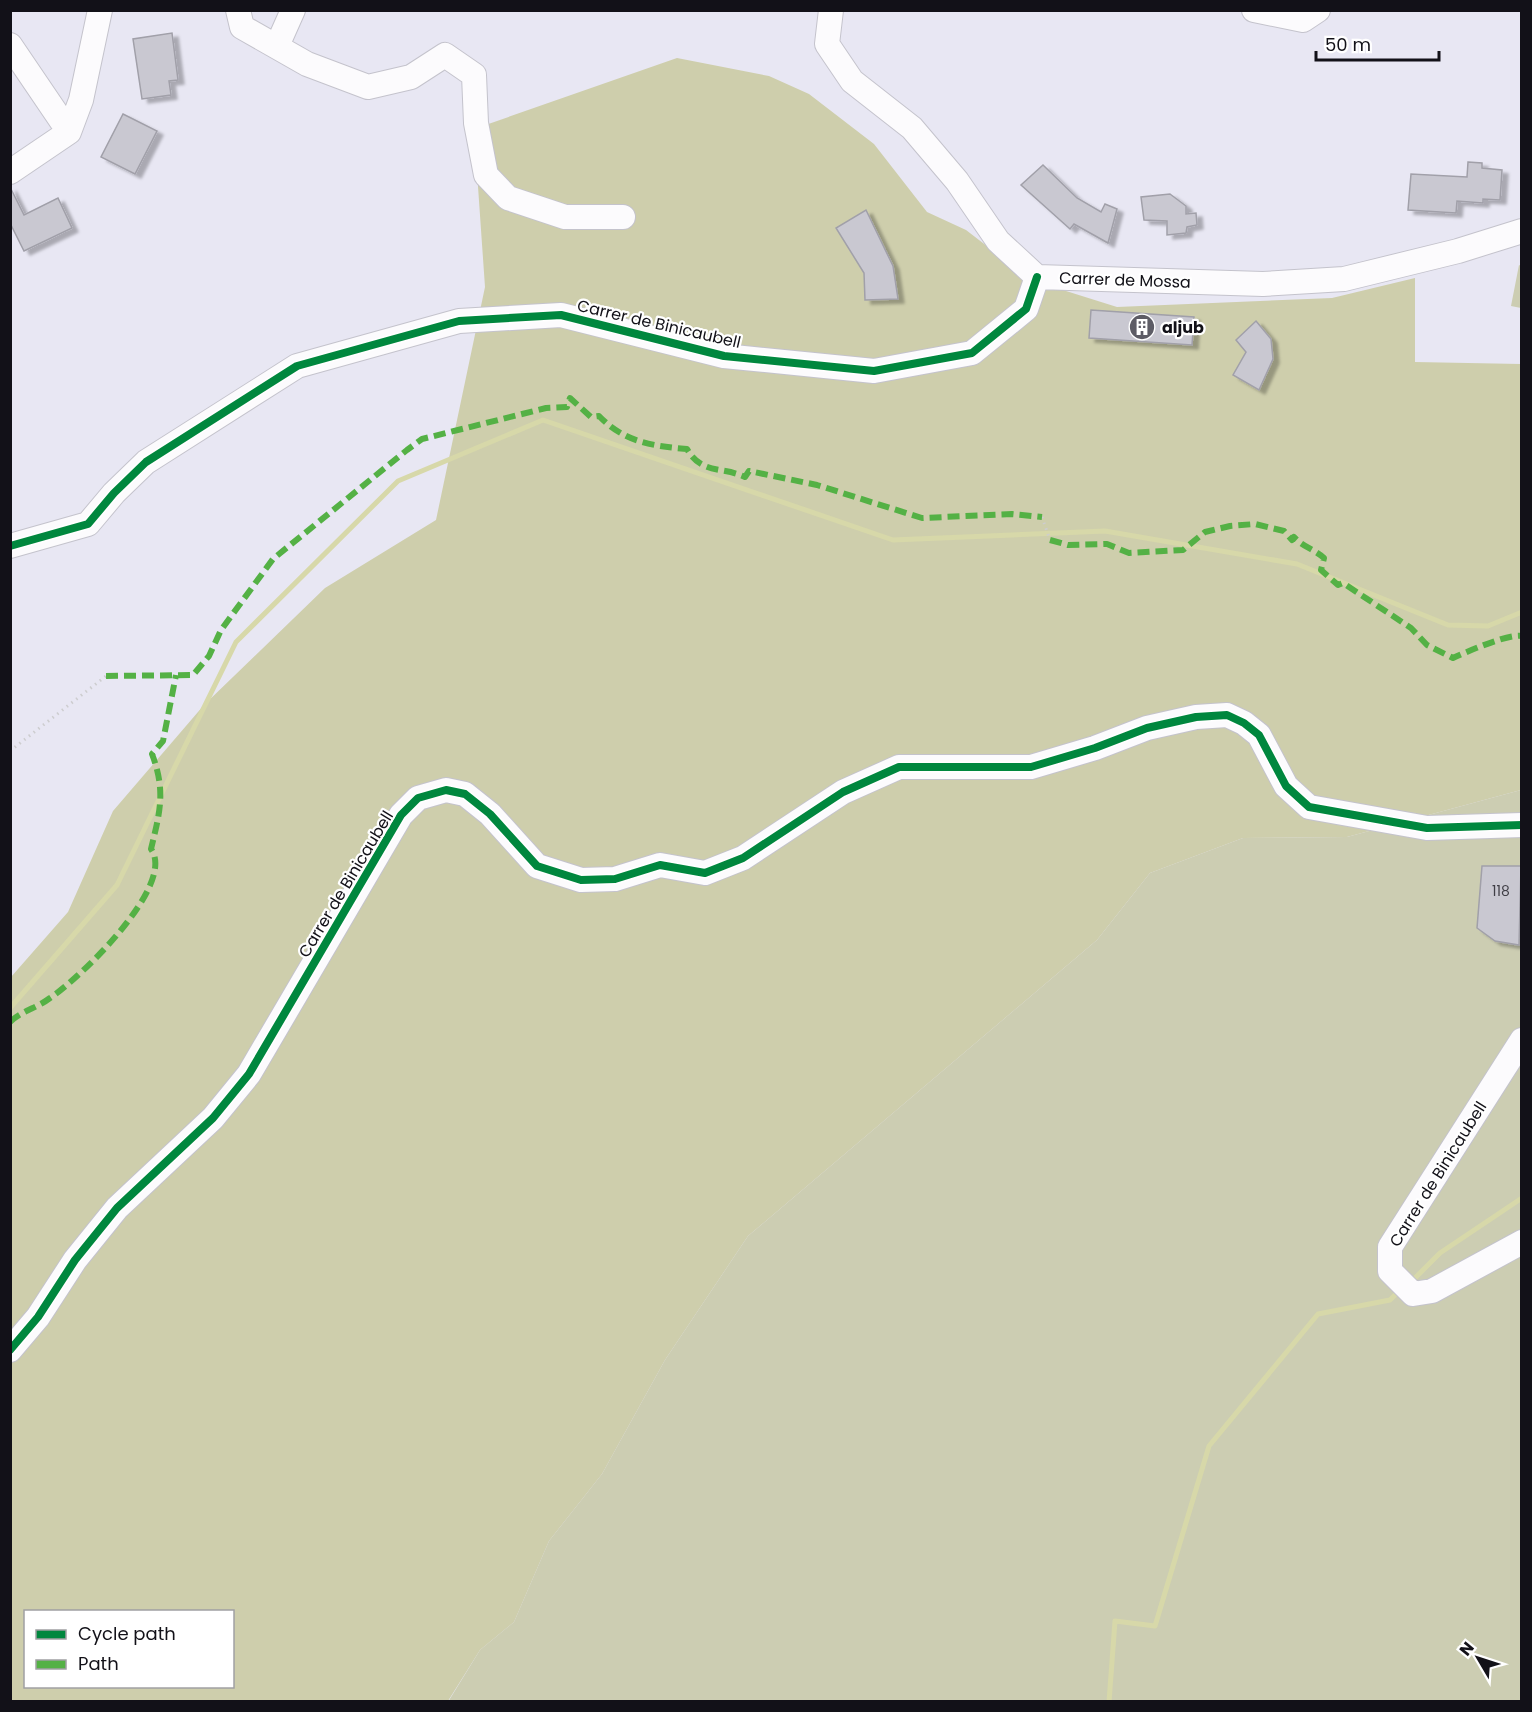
<svg xmlns="http://www.w3.org/2000/svg" width="1532" height="1712" font-family="Poppins,sans-serif">
<defs>
<filter id="shadow"><feDropShadow dx="6" dy="4" stdDeviation="1.5" flood-color="#0004"/></filter>
</defs>
<rect width="100%" height="100%" fill="#e8e7f3"/>
<path fill="#cccdb2" d="M1519 265 1521 266V308L1511 306Z
M1521 790V1701L448 1702 480 1650 514 1622 549 1541 602 1474 665 1360 748 1236 1097 940 1150 873 1243 838 1347 837Z"/>
<path fill="#ceceac" fill-rule="evenodd" d="M677 58 769 76 809 94 874 144 927 212 966 230 1031 280 1117 307 1332 298 1415 278V362L1521 364V790L1347 837 1243 838 1150 873 1097 940 748 1236 665 1360 602 1474 549 1541 514 1622 480 1650 448 1701 11 1702V977L68 912 113 811 204 705 325 588 436 520 485 287 474 129ZM26 1612H232V1686H26Z"/>
<g fill="none" stroke-linecap="round" stroke-linejoin="round">
<path stroke="#d7d8a9" stroke-width="5" d="M10 1008 117 885 236 642 398 481 543 420 893 540 1105 531 1297 564 1448 625 1488 626 1522 612
M1415 1278 1440 1253 1522 1198
M1109 1702 1115 1621 1155 1626 1209 1446 1318 1314 1390 1300 1395 1295"/>
</g>
<path fill="#c9c8d1" stroke="#a1a0a9" stroke-width="1.5" filter="url(#shadow)" d="M172 33 178 80 169 81 171 95 142 99 133 39Z
M123 114 157 131 135 174 101 157Z
M1468 162 1482 163V168L1502 170 1500 200 1483 199V203L1457 201 1456 213 1408 210 1411 174 1467 177Z
M1043 165 1077 198 1101 212 1105 204 1117 209 1108 243 1074 224 1070 229 1021 185Z
M10 187 24 215 58 198 72 228 24 251 10 223Z
M1170 194 1186 206V214L1196 213 1197 225 1187 227 1186 233 1167 235V221L1144 220 1141 197Z
M866 210 893 266 898 299 865 300 864 273 836 228Z
M1091 310 1194 317 1192 345 1089 338Z
M1256 321 1271 339 1273 359 1259 390 1233 375 1246 352 1236 340Z
M1482 866H1521L1519 945 1495 941 1477 928Z"/>
<g fill="none" stroke-linecap="round" stroke-linejoin="round">
<g stroke="#c4c3cc" stroke-width="26">
<path id="minor" d="M238 10 242 27 307 64 368 87 411 77 445 55 474 75 476 123 486 175 508 198 565 217H623
M831 10 827 44 852 81 912 128 957 181 998 241 1037 277 1263 284 1344 279 1458 251 1522 231
M1254 10 1303 20 1318 10
M10 45 69 132
M277 46 293 10
M10 172 69 132 81 100 100 10
M10 546 88 524 114 493 146 462 297 366 459 321 561 315 724 356 874 371 972 353 1026 309 1037 277
M1522 1040 1390 1247V1271L1413 1294 1432 1291 1522 1242
M10 1350 38 1317 75 1260 117 1208 213 1118 249 1074 401 815 418 798 446 790 465 794 490 814 537 866 581 880 615 879 660 865 705 873 743 858 843 792 899 767H1031L1095 748 1147 728 1196 717 1227 715 1244 723 1259 735 1286 786 1309 807 1427 828 1522 825"/>
</g>
<path stroke="#cdcdcf" stroke-width="3" stroke-dasharray="1.5 4.5" stroke-linecap="butt" d="M1042 517 1050 540
M10 751 106 676"/>
<use href="#minor" stroke="#fcfbfd" stroke-width="24"/>
<path stroke="#54b145" stroke-width="6" stroke-dasharray="12 6" stroke-linecap="butt" d="M1050 540 1068 545 1107 544 1129 553 1183 550 1205 532 1230 526 1255 524 1284 531 1292 540 1294 537C1303 547 1314 549 1324 558L1321 570 1338 585 1343 583 1411 628 1427 645 1453 658C1466 652 1510 633 1522 636
M106 676 193 675 209 656 221 630 273 559 407 450 422 439 546 408 567 407 570 398 591 417 599 416C624 442 652 446 687 449 702 475 722 466 745 477L749 471 817 485 922 518 1012 514 1042 517
M10 1022C23 1010 37 1008 50 998 79 979 177 885 151 849 160 812 166 791 152 754L163 741 176 675"/>
<g stroke="#fff" stroke-width="11">
<path id="cycleway" d="M10 546 88 524 114 493 146 462 297 366 459 321 561 315 724 356 874 371 972 353 1026 309 1037 277
M10 1350 38 1317 75 1260 117 1208 213 1118 249 1074 401 815 418 798 446 790 465 794 490 814 537 866 581 880 615 879 660 865 705 873 743 858 843 792 899 767H1031L1095 748 1147 728 1196 717 1227 715 1244 723 1259 735 1286 786 1309 807 1427 828 1522 825"/>
</g>
<use href="#cycleway" stroke="#00873e" stroke-width="8"/>
</g>
<defs>
<g id="building-disc" transform="scale(1.35)"><circle r="9.5" fill="#5d5c65" stroke="#fff"/><path d="M-4-6H4V6H1V3H-1V6H-4ZM-2.5-4.3h1.7v1.8h-1.7ZM.8-4.3h1.7v1.8H.8ZM-2.5-1h1.7V.8h-1.7ZM.8-1h1.7V.8H.8Z" fill="#fff"/></g>
</defs>
<g fill-rule="evenodd">
<use href="#building-disc" x="1142" y="327"/>
</g>
<g text-anchor="middle" dominant-baseline="central" stroke-width="4.5" stroke-linejoin="round" paint-order="stroke">
<g font-size="14" fill="#403f46">
<text x="1501" y="891">118</text>
</g>
<g font-size="16" fill="#121118" stroke="#fff">
<text transform="translate(1125 280) rotate(2)">Carrer de Mossa</text>
<text transform="translate(659 324) rotate(13)">Carrer de Binicaubell</text>
<text transform="translate(346 884) rotate(-59)">Carrer de Binicaubell</text>
<text transform="translate(1438 1174) rotate(-58)">Carrer de Binicaubell</text>
</g>
<g font-size="16" font-weight="bold" fill="#121118" stroke="#fff" text-anchor="start">
<text x="1162" y="327">aljub</text>
</g>
</g>
<rect width="1532" height="1712" fill="none" stroke="#121118" stroke-width="24"/>
<rect x="24" y="1610" width="210" height="78" fill="#ffffff" stroke="#a0a0a3" stroke-width="1.5"/>
<rect x="36" y="1630" width="30" height="9" fill="#00873e" stroke="#a0a0a3" stroke-width="1.5"/>
<text x="78" y="1640" font-size="18" fill="#121118">Cycle path</text>
<rect x="36" y="1660" width="30" height="9" fill="#54b145" stroke="#a0a0a3" stroke-width="1.5"/>
<text x="78" y="1670" font-size="18" fill="#121118">Path</text>
<g transform="translate(1478 1658) rotate(309)" stroke="#ffffff" stroke-width="4.5" paint-order="stroke">
<path d="M0-4.5L10 22L0 15L-10 22Z" fill="#121118"/>
<text y="-9" font-size="16" font-weight="bold" text-anchor="middle" fill="#121118">N</text>
</g>
<path d="M1316 51v9h123v-9" fill="none" stroke="#121118" stroke-width="3"/>
<text x="1325" y="51" font-size="18" fill="#121118" stroke="#ffffff" stroke-width="4.5" paint-order="stroke">50 m</text>
</svg>
